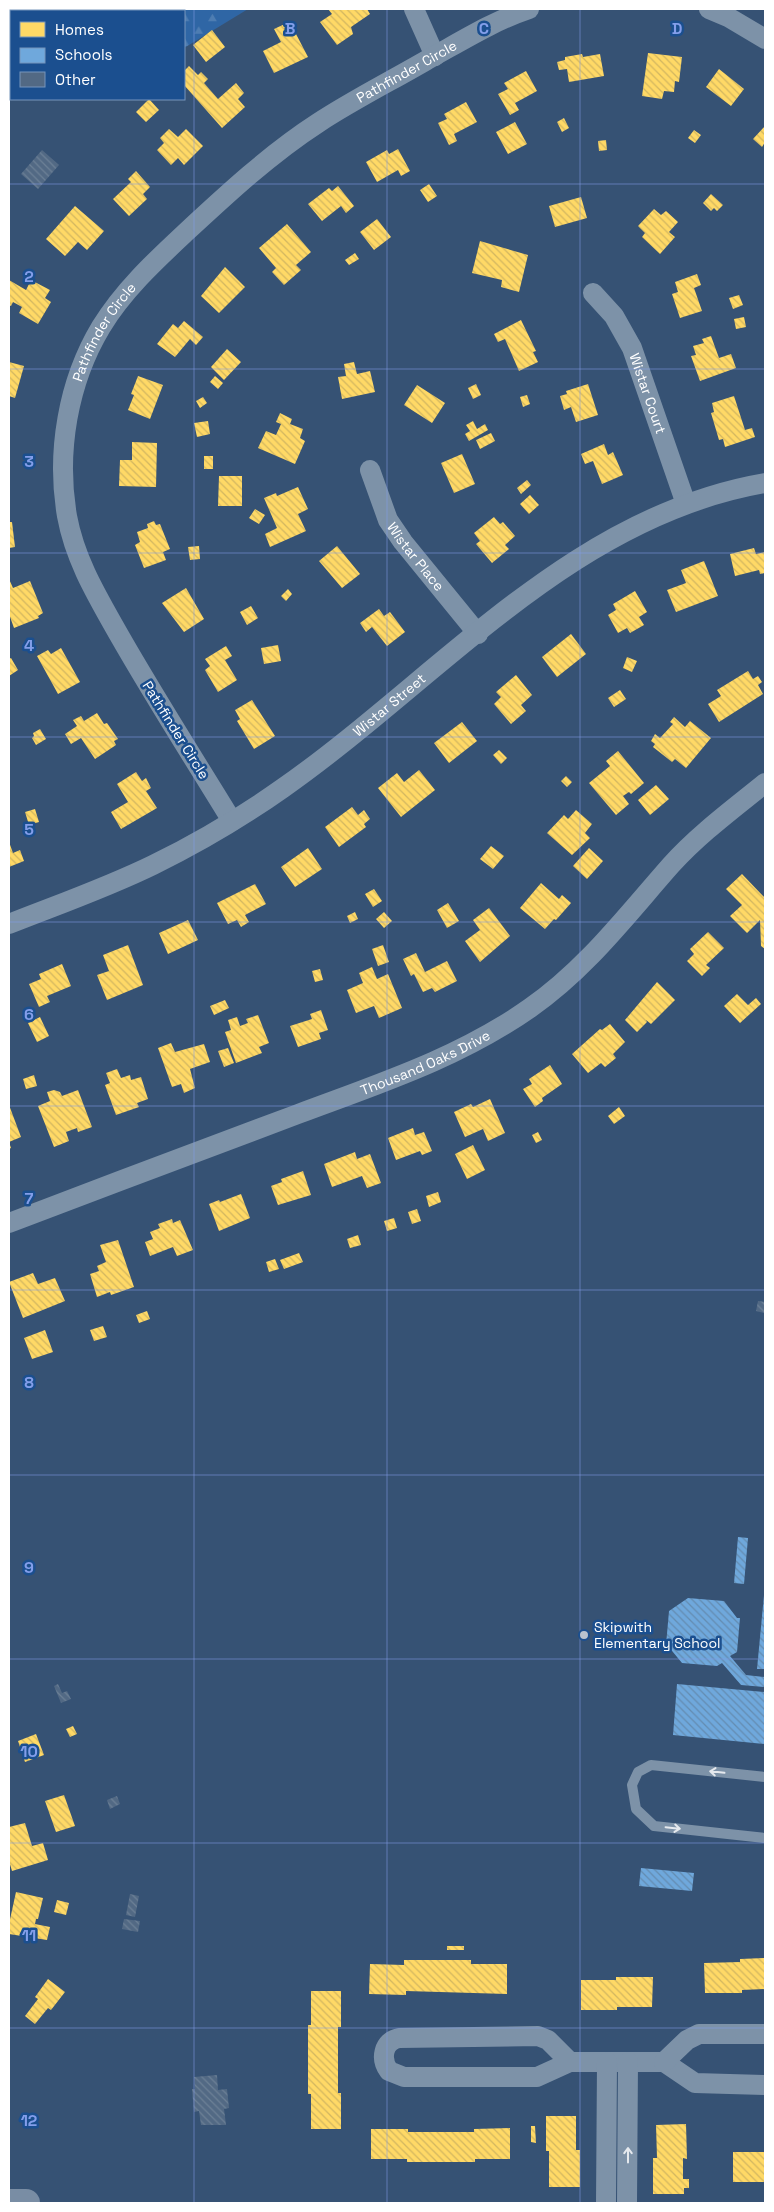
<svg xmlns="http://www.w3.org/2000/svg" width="774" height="2212" font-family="'Space Grotesk',sans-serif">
<defs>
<pattern id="forest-firs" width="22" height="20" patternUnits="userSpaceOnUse" patternTransform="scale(1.25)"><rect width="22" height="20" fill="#2f66a5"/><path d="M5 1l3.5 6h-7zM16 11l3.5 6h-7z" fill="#4e7db2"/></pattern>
<pattern id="homes-back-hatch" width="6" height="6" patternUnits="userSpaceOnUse" patternTransform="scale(1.25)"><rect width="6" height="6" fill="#ffd966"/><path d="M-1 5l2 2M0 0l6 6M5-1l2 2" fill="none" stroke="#d2b660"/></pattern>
<pattern id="schools-back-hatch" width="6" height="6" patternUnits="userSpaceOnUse" patternTransform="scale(1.25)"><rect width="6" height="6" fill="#6fa8dc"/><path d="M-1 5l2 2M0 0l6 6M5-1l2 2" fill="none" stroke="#648cb1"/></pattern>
<pattern id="building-back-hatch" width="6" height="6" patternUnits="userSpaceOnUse" patternTransform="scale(1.25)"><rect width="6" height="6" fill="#526984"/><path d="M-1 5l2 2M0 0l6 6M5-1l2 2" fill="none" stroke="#6c8096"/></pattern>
</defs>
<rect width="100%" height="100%" fill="#365274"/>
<path fill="url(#forest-firs)" d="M60 9H248L184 48V11H61Z"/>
<path fill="url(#homes-back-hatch)" d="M328 9H367L370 14 351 27 353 34 337 45 320 22 332 14Z
M287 23 293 35 296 34 308 57 274 73 263 51 281 42 274 29Z
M212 30 225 47 206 62 193 45Z
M648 53 682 57 679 82 675 81 674 92 664 91 662 99 642 96Z
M582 54 583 57 600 54 604 76 569 82 567 69 559 70 557 62 565 60V57Z
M189 66 198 75 201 72 208 79 204 83 218 99 236 83 244 93 238 99 245 107 222 128 184 85V71Z
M719 69 744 89 731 106 706 87Z
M526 71 537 91 515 103 519 110 510 115 498 94 508 89 504 83Z
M149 99 159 110 146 122 136 112Z
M466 102 477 122 454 134 457 141 449 145 438 123 447 119 444 114Z
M564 118 569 128 562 132 557 122Z
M515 122 527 144 508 154 496 132Z
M765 126V142L762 147 753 139Z
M169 129 178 137 186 129 203 146 184 165 178 158 171 165 157 150 164 143 160 138Z
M694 130 701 135 695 143 688 138Z
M606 140 607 150 599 151 598 141Z
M398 149 410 171 401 176 398 170 377 182 366 162 387 150 389 154Z
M136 171 150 187 143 194 147 199 129 216 113 199 131 182 128 179Z
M429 184 437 196 428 202 420 190Z
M338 186 354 206 346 213 341 206 322 221 308 204 329 188 332 191Z
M711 194 723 205 717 211 714 208 711 211 703 203Z
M581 197 587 218 555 227 549 206Z
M75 206 104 231 87 250 78 242 65 256 46 239Z
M654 209 661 215 666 211 678 222 669 232 675 237 660 254 642 237 645 233 638 226Z
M377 219 391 237 374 250 360 232Z
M287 224 311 252 296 265 301 270 284 285 272 272 276 268 259 248Z
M480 241 528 255 519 292 501 287 502 280 472 273Z
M355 253 359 259 349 265 345 260Z
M225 267 245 287 219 313 201 296Z
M697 274 701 285 694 288 702 311 680 318 672 294 678 292 675 282Z
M9 280 26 290 31 280 50 290 45 298 51 302 38 324 19 313 22 307 13 302 11 306 9 305Z
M739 295 743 305 733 309 729 298Z
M744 317 746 327 736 329 734 319Z
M521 320 536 351 533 352 538 362 519 371 505 339 498 342 494 334Z
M184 321 203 337 196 345 190 339 175 357 157 344 173 324 178 328Z
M711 336 719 358 731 354 736 368 700 381 691 356 696 355 693 346 704 343 702 339Z
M227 349 241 362 224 380 211 367Z
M9 362 24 366 15 398 9 396Z
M354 362 357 374 370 371 375 392 342 399 338 377 346 376 344 364Z
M138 376 163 385 150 419 128 410 134 395 131 394Z
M215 376 223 383 218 389 210 382Z
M476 384 481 395 473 399 468 388Z
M588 384 598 415 576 422 571 407 564 410 560 396 567 394 566 391Z
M417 385 445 403 432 423 404 405Z
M527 395 530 404 523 407 520 397Z
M734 396 745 430 752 428 755 437 725 447 723 439 719 440 711 413 714 412 712 403Z
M203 397 207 403 200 408 196 401Z
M280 413 292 419 290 424 303 429 300 438 305 441 295 464 258 448 266 431 276 435 281 424 276 422Z
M208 421 210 434 197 437 194 423Z
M473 421 477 429 485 424 488 430 469 441 465 434 470 431 466 425Z
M491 433 495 441 480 449 476 440Z
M132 442 157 443 156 487 119 486 120 460H132Z
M604 444 608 455 613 452 623 475 602 484 593 461 585 464 581 454Z
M462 454 475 484 454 493 441 463Z
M204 456H213V469H204Z
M219 476H242V506H218Z
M527 480 531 485 521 494 517 488Z
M298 487 308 509 298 514 306 531 270 547 265 534 277 528 264 498 276 493 277 496Z
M530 495 539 505 529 514 520 504Z
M255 509 265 515 259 524 249 518Z
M494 517 500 524 503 522 515 536 505 545 509 549 492 563 476 544 480 541 474 533Z
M154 521 156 525 160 524 170 549 163 552 166 560 144 568 135 545 140 542 137 532 148 528 147 524Z
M9 522H12L15 547 9 548Z
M199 546 200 559 190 560 188 547Z
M337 546 360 574 342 588 319 561Z
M754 548 756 554 765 552V573L760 574 759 570 735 576 730 554Z
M704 561 718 596 676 612 667 590 686 583 681 570Z
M9 579 13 588 30 581 43 613 38 616 39 618 14 628 9 614Z
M186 588 204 619 184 632 162 603Z
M288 589 292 594 286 601 281 596Z
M635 591 647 612 639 617 644 625 630 633 627 628 618 633 608 615 616 610 613 604Z
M251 606 258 618 247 625 240 612Z
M379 609 384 616 390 612 405 632 387 646 372 627 366 632 360 623Z
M571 634 586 654 557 677 542 657Z
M278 645 281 661 264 664 261 648Z
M226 646 232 656 225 660 237 680 218 692 205 670 210 666 205 659Z
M61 648 80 682 58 694 37 656 48 650 51 654Z
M627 657 637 661 632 672 623 668Z
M11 658 18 670 9 676V659Z
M748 671 753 679 758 676 762 682 758 685 763 694 719 722 708 704 721 696 717 690Z
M516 675 532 695 521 705 526 711 511 724 494 704 501 697 496 692Z
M620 690 626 699 614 707 608 698Z
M252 700 275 736 254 749 237 721 240 719 235 710Z
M97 713 104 724 107 723 118 739 114 741 116 745 95 759 81 738 71 744 65 734 77 726 73 720 81 716 84 721Z
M674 717 685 727 690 721 711 738 686 768 675 759 672 762 653 747 655 744 651 741 655 734 660 738 673 724 670 722Z
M462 722 477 741 449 763 434 743Z
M40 729 46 739 36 745 32 738 34 736 33 733Z
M499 750 507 758 501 764 493 755Z
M618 751 644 783 631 794 629 792 623 796 629 804 616 815 589 783 610 766 606 761Z
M419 770 435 790 401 817 378 788 397 773 404 782Z
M136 772 142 781 146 778 151 788 146 791 157 808 121 829 111 812 128 802 117 784Z
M566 776 572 782 567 787 561 781Z
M656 785 669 799 650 815 638 800Z
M352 807 358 815 364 810 370 819 364 824 366 827 339 847 325 827Z
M35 809 39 822 29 825 25 812Z
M576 810 592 824 585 833 590 838 572 855 547 833 564 815 568 819Z
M9 842 13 853 20 850 24 861 9 867Z
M491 846 504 856 493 869 480 859Z
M308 848 322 869 295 887 281 867Z
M589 848 603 861 587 879 573 866Z
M742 874 765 898V949L761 946 760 920 747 933 730 916 742 905 726 889Z
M541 883 559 899 562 895 571 903 556 920 554 919 545 929 520 908Z
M255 884 266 904 245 915 249 922 241 927 237 920 228 924 217 903Z
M374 889 382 901 373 907 365 894Z
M448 903 459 921 447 928 437 910Z
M489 908 510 936 480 962 465 941 480 930 473 920Z
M355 912 358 919 350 923 347 916Z
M384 912 392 921 384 928 376 919Z
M188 920 198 940 168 954 159 933Z
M708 932 724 948 706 965 710 968 702 976 687 961 694 954 690 949Z
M128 945 143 985 107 1000 97 975 109 971 103 955Z
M383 945 389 962 378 966 372 949Z
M416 953 425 972 447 961 457 981 435 992 432 988 423 992 414 974 411 976 403 959Z
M62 964 71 986 47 996 50 1002 39 1007 29 984 41 979 39 974Z
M372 967 377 979 388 974 402 1008 379 1018 374 1006 356 1013 347 990 363 983 359 973Z
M320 969 323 980 315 982 312 971Z
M657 982 675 1000 651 1024 646 1020 647 1022 637 1032 625 1020Z
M737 994 748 1005 756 998 761 1004 740 1023 724 1006Z
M225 1000 229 1008 214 1015 210 1006Z
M321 1010 328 1030 319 1033 321 1039 298 1047 290 1026 312 1019 310 1014Z
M258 1015 269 1043 259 1047 262 1053 236 1063 225 1032 231 1030 228 1020 237 1017 240 1026 248 1023 246 1019Z
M40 1017 49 1036 37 1042 28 1023Z
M610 1024 625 1042 613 1054 616 1058 605 1067 601 1063 588 1073 572 1054 600 1029 602 1030Z
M171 1043 175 1052 204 1044 210 1062 190 1069 195 1088 184 1093 181 1084 172 1087 158 1048Z
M228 1048 234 1063 224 1067 218 1051Z
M550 1065 562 1084 542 1098 543 1101 535 1107 523 1089 532 1084 529 1079Z
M117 1069 121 1078 130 1075 131 1080 141 1077 148 1099 137 1103 139 1107 116 1115 105 1085 110 1083 106 1073Z
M34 1075 37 1086 26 1089 23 1079Z
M54 1090 60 1092 62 1096 78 1090 92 1127 78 1132 77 1128 66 1132 69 1141 54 1147 38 1106 50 1101 47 1092Z
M490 1099 505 1133 488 1141 483 1129 465 1137 454 1112 471 1104 473 1107Z
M9 1105 21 1137 9 1142 11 1148 9 1149Z
M619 1107 625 1116 614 1124 608 1116Z
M413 1128 415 1135 424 1132 432 1151 422 1155 420 1151 396 1160 388 1138Z
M538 1132 542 1140 536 1143 532 1135Z
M473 1145 485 1170 467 1179 455 1154Z
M355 1152 357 1159 370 1154 381 1183 367 1188 362 1176 332 1187 324 1164Z
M303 1171 311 1195 278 1205 271 1186 282 1182 281 1179Z
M438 1192 441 1202 429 1207 426 1196Z
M241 1194 250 1218 219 1231 209 1204 219 1200 220 1202Z
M417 1209 421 1221 412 1224 408 1212Z
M394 1218 397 1228 387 1231 384 1221Z
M172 1219 173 1223 180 1220 193 1250 177 1256 173 1247 150 1256 145 1242 153 1239 150 1232 160 1228 158 1224Z
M358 1235 361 1245 350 1248 347 1239Z
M118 1240 134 1287 111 1295 110 1292 97 1297 90 1274 99 1271 97 1266 106 1262 100 1245Z
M299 1253 303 1262 284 1269 280 1260Z
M275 1259 279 1269 269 1272 266 1262Z
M33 1273 38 1284 55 1278 65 1301 23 1318 9 1282Z
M147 1311 150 1319 139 1323 136 1315Z
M103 1326 107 1337 94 1341 90 1330Z
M45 1330 53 1352 32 1359 24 1338Z
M73 1726 77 1734 70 1737 66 1729Z
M36 1734 44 1755 25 1762 18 1741Z
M64 1795 75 1826 56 1832 45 1801Z
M25 1823 32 1846 43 1843 48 1860 12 1871 9 1861V1827Z
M16 1892 43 1898 38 1919H36L35 1924 50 1927 47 1940 9 1934V1924Z
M57 1900 69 1903 66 1915 54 1912Z
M447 1946H464V1950H447Z
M765 1958V1989L742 1990V1993H705L704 1963 740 1962V1959Z
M404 1960H471V1964H507V1994L406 1991V1995L369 1994 370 1964 404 1965Z
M616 1977H653L652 2007H617V2010H581V1980H616Z
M48 1979 65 1992 51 2010 48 2008 35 2024 25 2016 38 1999 35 1997Z
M311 1991H341V2027H338V2093H341V2129H311V2094H308V2025H311Z
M546 2116H576V2150H580V2187H549V2151H546Z
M686 2124 687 2159 683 2158V2179H689V2188H684V2194H653V2158H657L656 2125Z
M531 2126H535L536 2143 531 2142Z
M510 2128V2159H475V2162H407V2159H371V2129H408V2132H474V2129Z
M733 2152H765V2182H733Z"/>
<path fill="url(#schools-back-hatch)" d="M738 1537 748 1538 744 1584 734 1583Z
M764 1595H765V1669H757Z
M688 1598 724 1601 737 1618H740L737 1652 730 1656 746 1675 765 1677V1687L741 1685 722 1663 717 1666 682 1663 668 1646 666 1645 669 1611Z
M677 1684 765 1692V1744L673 1735Z
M641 1868 694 1873 692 1891 639 1886Z"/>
<path fill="url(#building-back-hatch)" d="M42 150 59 165 38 189 21 174Z
M758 1301 765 1302 764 1313 756 1311Z
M58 1684 62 1693 67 1691 71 1699 61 1703 54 1686Z
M117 1796 120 1804 110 1809 107 1800Z
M130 1894 139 1896 135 1917 126 1915Z
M124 1919 140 1921 138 1932 122 1929Z
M217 2075 218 2090 227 2089 229 2108 224 2109 226 2125H201L199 2111 194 2112 192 2089H195L194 2077Z"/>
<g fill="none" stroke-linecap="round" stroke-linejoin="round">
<path stroke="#7d92a8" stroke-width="10" d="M765 1777 651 1765 638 1772 632 1785 636 1809 654 1826 765 1838"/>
<g stroke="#7d92a8" stroke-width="20">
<path d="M414 9 435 56"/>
<path d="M709 9 728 17 765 39"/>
<path d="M9 39H11"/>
<path id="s1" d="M593 293 614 316 632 348 686 504"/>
<path id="s2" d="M370 470 388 520 403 542 478 634"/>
<path id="s3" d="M232 821C194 759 155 698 119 635 97 596 75 560 67 516 56 452 68 382 101 327 123 291 154 262 184 234 226 195 270 154 318 123 353 100 391 81 427 60 460 42 493 21 529 9"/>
<path id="s4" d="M9 924C57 905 106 888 153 865 198 843 242 817 283 788 437 680 571 516 765 483"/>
<path id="s5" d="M9 1223C105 1186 202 1150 298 1114 378 1084 459 1058 530 1008 586 969 626 916 671 865 699 834 733 809 765 783"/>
<path d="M570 2062 548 2040 538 2036 399 2038C383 2041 380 2059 389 2071L404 2077H537L570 2062H664L695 2083 765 2085"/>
<path d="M664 2062 687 2040 699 2034H765"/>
<path d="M606 2203 607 2062"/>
<path d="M627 2203 628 2062"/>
</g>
<path stroke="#798da4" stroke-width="28" d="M9 2203H26"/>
</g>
<defs><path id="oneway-shaft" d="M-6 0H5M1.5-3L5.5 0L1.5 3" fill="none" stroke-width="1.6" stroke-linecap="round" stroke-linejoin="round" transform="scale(1.25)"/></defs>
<g stroke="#e5e9ee">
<use href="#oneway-shaft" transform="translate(717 1772) rotate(-174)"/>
<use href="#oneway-shaft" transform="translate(673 1828) rotate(6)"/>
<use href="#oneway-shaft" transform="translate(628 2155) rotate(-90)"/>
</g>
<path fill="none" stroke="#839eea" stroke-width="1" stroke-opacity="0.55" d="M194 9V2203M387 9V2203M580 9V2203M9 184H765M9 369H765M9 553H765M9 737H765M9 922H765M9 1106H765M9 1290H765M9 1475H765M9 1659H765M9 1843H765M9 2028H765"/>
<circle fill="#b9c2ce" stroke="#1b4f8f" stroke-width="2" cx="584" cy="1635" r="5"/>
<g text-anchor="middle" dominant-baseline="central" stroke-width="5" stroke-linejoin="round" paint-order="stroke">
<g font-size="14" fill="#fff" stroke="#1b4f8f">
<text stroke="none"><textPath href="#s3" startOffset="946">Pathfinder Circle</textPath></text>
<text stroke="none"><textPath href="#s3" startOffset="541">Pathfinder Circle</textPath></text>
<text stroke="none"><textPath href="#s1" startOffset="116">Wistar Court</textPath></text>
<text stroke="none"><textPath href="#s2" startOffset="99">Wistar Place</textPath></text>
<text stroke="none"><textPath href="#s4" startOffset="442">Wistar Street</textPath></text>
<text transform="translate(176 730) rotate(58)">Pathfinder Circle</text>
<text stroke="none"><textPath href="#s5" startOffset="446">Thousand Oaks Drive</textPath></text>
</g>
<g font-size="14" fill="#fff" stroke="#1b4f8f" text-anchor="start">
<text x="594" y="1627">Skipwith<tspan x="594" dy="16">Elementary School</tspan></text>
</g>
</g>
<g font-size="16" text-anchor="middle" font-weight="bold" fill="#839eea" stroke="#1b4f8f" stroke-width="5" stroke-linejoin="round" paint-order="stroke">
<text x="290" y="34">B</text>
<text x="484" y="34">C</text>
<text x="677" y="34">D</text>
<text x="29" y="282">2</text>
<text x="29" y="467">3</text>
<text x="29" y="651">4</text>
<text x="29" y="835">5</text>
<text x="29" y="1020">6</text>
<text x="29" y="1204">7</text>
<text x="29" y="1388">8</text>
<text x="29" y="1573">9</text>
<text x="29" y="1757">10</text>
<text x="29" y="1941">11</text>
<text x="29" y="2126">12</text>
</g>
<rect width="774" height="2212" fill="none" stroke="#ffffff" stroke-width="20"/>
<rect x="10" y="10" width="175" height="90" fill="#1b4f8f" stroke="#7695bc"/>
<rect x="20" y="22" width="25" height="15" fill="#ffd966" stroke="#7695bc"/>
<text x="55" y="35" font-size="15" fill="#ffffff">Homes</text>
<rect x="20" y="48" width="25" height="15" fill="#6fa8dc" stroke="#7695bc"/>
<text x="55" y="60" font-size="15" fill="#ffffff">Schools</text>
<rect x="20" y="72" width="25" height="15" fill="#526984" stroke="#7695bc"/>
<text x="55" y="85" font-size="15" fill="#ffffff">Other</text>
</svg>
